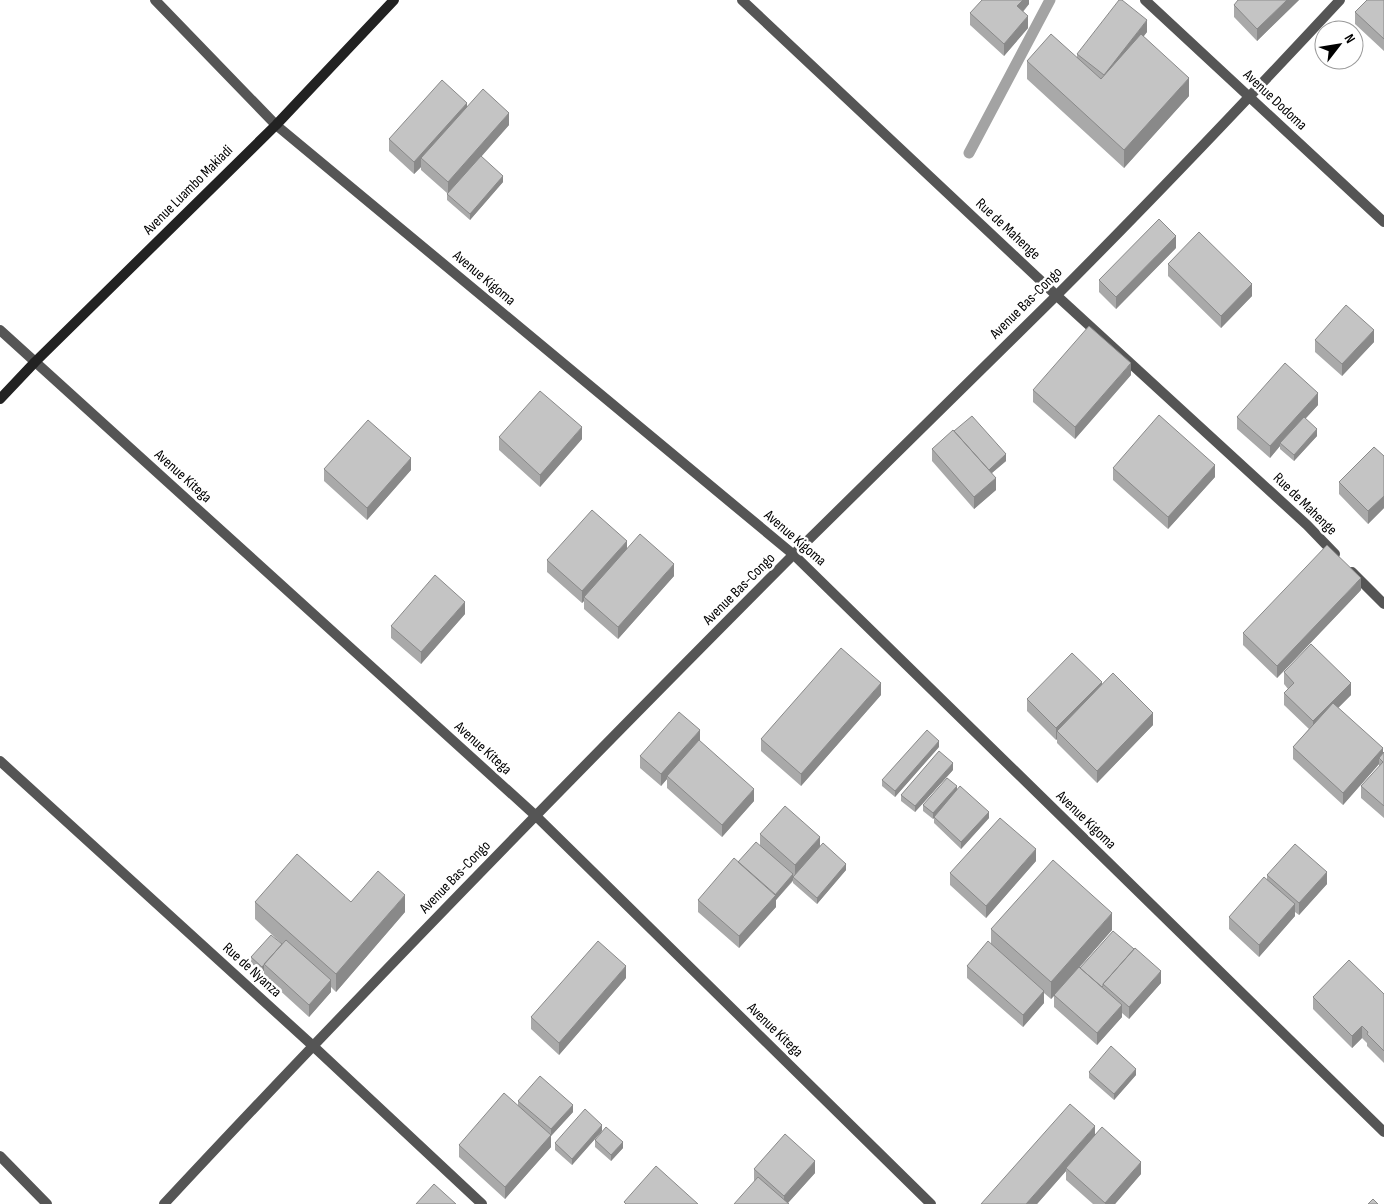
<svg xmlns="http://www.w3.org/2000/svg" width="1384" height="1204" font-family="'Sofia Sans Condensed',sans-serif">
<rect width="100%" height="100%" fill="#fff"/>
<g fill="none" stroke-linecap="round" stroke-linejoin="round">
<path stroke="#a3a3a3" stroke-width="11" d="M969 153 1050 0"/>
<path stroke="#555" stroke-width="10" d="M155 0 276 125 794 555 1384 1132
M742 0 1056 295 1307 525 1335 554
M1145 0 1384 222
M0 330 536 816 931 1204
M1352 572 1384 604
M0 761 312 1045 482 1204
M0 1156 47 1204
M164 1204C370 983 581 768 794 554 880 469 967 384 1053 299 1151 201 1246 101 1340 0"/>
<path stroke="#222" stroke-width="10" d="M0 399 35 362 276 125 394 0"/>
</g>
<path fill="#a9a9a9" d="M1029 0V4L1023 12 1028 28 1004 56 970 25V13Z
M1299 0 1257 41 1234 17V5Z
M1384 0V51L1355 24V12Z
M1147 32 1143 37 1189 96 1124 168 1027 79V61L1077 57V54Z
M467 107 509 125 481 157 503 182 470 220 447 200V193L421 170V167L414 174 389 151V139Z
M1176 248 1116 309 1099 292V280Z
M1168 264 1252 296 1221 328 1168 276Z
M1315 340 1374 342 1342 376 1315 352Z
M1131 375 1075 439 1033 402V390Z
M1318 405 1305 419 1317 436 1294 461 1280 449V446L1270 458 1237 429V417Z
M954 431 1006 461 992 473 996 490 974 509 932 461V449Z
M499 437 582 439 540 487 499 450Z
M1384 456V508L1368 524 1339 494V482Z
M1113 468 1215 477 1168 529 1113 480Z
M324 469 411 470 367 520 324 481Z
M627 549 674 576 618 639 584 609V601L582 603 547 572V560Z
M1361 590 1277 678 1243 645V633Z
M465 614 421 664 391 638V626Z
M1284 672 1351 695 1338 708 1383 754 1384 752V818L1361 798V786L1379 767V764L1343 805 1293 759V747L1309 729 1284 705V693L1288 689 1284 684Z
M1102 685 1153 725 1097 783 1057 743V739L1056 740 1027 711V699Z
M881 695 801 786 761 751V739Z
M700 741 754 801 722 837 667 788V779L661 786 640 768V756Z
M939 747 895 797 882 786V780Z
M953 770 915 812 901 801V795Z
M957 790 989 818 961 849 934 823V818L933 819 923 811V805Z
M760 834 820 846 846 870 817 904 793 883V881L776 900V907L739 948 698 912V900L760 845Z
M1036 861 986 918 950 885V873Z
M1267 875 1327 884 1299 915 1295 912V916L1259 957 1229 929V917L1267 879Z
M255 902H351L405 912 336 992 331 987V992L309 1017 264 976V970L262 973 251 963V957L282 944 255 919Z
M991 929 1112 930 1080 967 1161 983 1129 1019 1122 1013V1017L1097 1045 1054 1007V996L1051 999 1044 993V1003L1023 1027 967 978V966L991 944Z
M626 978 559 1055 531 1029V1017Z
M1384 994V1063L1367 1046V1043L1362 1038 1352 1048 1313 1009V997Z
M1089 1072 1136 1075 1114 1100 1089 1078Z
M518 1101 573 1112 551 1136V1135V1147L505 1199 459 1157V1145L518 1106Z
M602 1131 572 1165 555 1150V1143Z
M1095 1135 1141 1174 1115 1204H1093L1066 1180V1171L1037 1204H981Z
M595 1140 623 1148 611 1161 595 1147Z
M754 1169 815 1173 788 1203 754 1181Z"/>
<path fill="#898989" d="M1023 0H1029V4L1017 18V6Z
M1287 0H1299L1257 41V29Z
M1028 16V28L1004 56V44Z
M1147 20V32L1104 87V75Z
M1189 78V96L1124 168V150Z
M467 103V115L421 158V167L414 174V162Z
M509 113V125L448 194V182Z
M503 176V182L470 220V214Z
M1176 236V248L1116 309V297Z
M1252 284V296L1221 328V316Z
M1374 330V342L1342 376V364Z
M1131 363V375L1075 439V427Z
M1318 393V405L1282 444 1280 443V446L1270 458V446Z
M582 427V439L540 487V475Z
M1317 429V436L1294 461V455Z
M1006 454V461L987 477V471Z
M411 458V470L367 520V508Z
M1215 465V477L1168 529V517Z
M996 478V490L974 509V497Z
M1384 496V508L1368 524V511Z
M627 541V553L584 597V601L582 603V591Z
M674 564V576L618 639V627Z
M1361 578V590L1277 678V666Z
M465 602V614L421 664V652Z
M1102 682V694L1057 731V739L1056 740V728Z
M881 683V695L801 786V774Z
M1351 683V695L1313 733V721Z
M1153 713V725L1097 783V771Z
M700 730V742L667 776V779L661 786V774Z
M939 741V747L895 797V791Z
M1383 748V760L1379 758V764L1343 805V793Z
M953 763V770L915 812V806Z
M957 786V792L933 819V813Z
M754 789V801L722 837V825Z
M989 812V818L961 849V842Z
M820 837V849L795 877V865Z
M1036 849V861L986 918V906Z
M846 864V870L817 904V898Z
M1327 872V884L1299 915V903Z
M793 874V880L776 900V907L739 948V936Z
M405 895V912L336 992V974Z
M1295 904V916L1259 957V945Z
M1112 913V930L1051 999V982Z
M264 964V970L262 973V967Z
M626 966V978L559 1055V1043Z
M1161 971V983L1129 1019V1007Z
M331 980V992L309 1017V1005Z
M1044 991V1003L1023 1027V1015Z
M1122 1005V1017L1097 1045V1033Z
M1362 1026V1038L1352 1048V1036Z
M1136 1069V1075L1114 1100V1094Z
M573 1105V1112L551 1136V1129Z
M602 1125V1131L572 1165V1159Z
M1095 1126V1138L1066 1168V1171L1037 1204H1026Z
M551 1135V1147L505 1199V1187Z
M623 1142V1148L611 1161V1155Z
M815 1161V1173L787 1204H784V1196Z
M1141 1162V1174L1115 1204H1105V1203Z"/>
<path fill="#c4c4c4" stroke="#898989" d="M982 0H1023L1017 6 1028 16 1004 44 970 13Z
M1119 0H1122L1147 20 1104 75 1077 54Z
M1238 0H1287L1257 29 1234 5Z
M1367 0H1384V39L1355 12Z
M1051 34 1101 79 1141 34 1189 78 1124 150 1027 61Z
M442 80 467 103 414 162 389 139Z
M483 89 509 113 448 182 421 158Z
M481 156 503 176 470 214 447 194Z
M1159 219 1176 236 1116 297 1099 280Z
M1199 232 1252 284 1221 316 1168 264Z
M1346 305 1374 330 1342 364 1315 340Z
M1089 326 1131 363 1075 427 1033 390Z
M1285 363 1318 393 1270 446 1237 417Z
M540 391 582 427 540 475 499 437Z
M1159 415 1215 465 1168 517 1113 468Z
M972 416 1006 454 989 470 954 431Z
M1304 417 1317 429 1294 455 1280 443Z
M368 420 411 458 367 508 324 469Z
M953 430 996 478 974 497 932 449Z
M1374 447 1384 456V496L1368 511 1339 482Z
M592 510 627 541 582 591 547 560Z
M640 534 674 564 618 627 584 597Z
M1327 545 1361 578 1277 666 1243 633Z
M435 575 465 602 421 652 391 626Z
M1311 644 1351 683 1313 721 1284 693 1294 683 1284 672Z
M841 648 881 683 801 774 761 739Z
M1072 653 1102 682 1056 728 1027 699Z
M1113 673 1153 713 1097 771 1057 731Z
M1333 703 1383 748 1343 793 1293 747Z
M679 712 700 730 661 774 640 756Z
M927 730 939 741 895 791 882 780Z
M699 740 754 789 722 825 667 776Z
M939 751 953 763 915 806 901 795Z
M1384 752V806L1361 786 1383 762 1379 758Z
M947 778 957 786 933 813 923 805Z
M960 786 989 812 961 842 934 817Z
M785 806 820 837 795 865 760 834Z
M1000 818 1036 849 986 906 950 873Z
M756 842 793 874 775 895 738 862Z
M823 843 846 864 817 898 793 877Z
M1295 844 1327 872 1299 903 1267 875Z
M297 854 351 902 378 871 405 895 336 974 255 902Z
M734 858 776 895 739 936 698 900Z
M1053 860 1112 913 1051 982 991 929Z
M1264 877 1295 904 1259 945 1229 917Z
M1113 931 1134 949 1103 984V986L1102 987 1080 968Z
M271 935 282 944 262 967 251 957Z
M286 940 331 980 309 1005 264 964Z
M598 941 626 966 559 1043 531 1017Z
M988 941 1044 991 1023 1015 967 966Z
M1135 948 1161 971 1129 1007 1103 984Z
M1349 960 1384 994V1051L1367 1034 1368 1032 1362 1026 1352 1036 1313 997Z
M1079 967 1122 1005 1097 1033 1054 995Z
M1111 1046 1136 1069 1114 1094 1089 1072Z
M540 1076 573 1105 551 1129 518 1101Z
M504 1093 551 1135 505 1187 459 1145Z
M1070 1104 1095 1126 1026 1204H981Z
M585 1109 602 1125 572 1159 555 1143Z
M606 1127 623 1142 611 1155 595 1140Z
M1102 1127 1141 1162 1105 1203 1066 1168Z
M785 1134 815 1161 784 1196 754 1169Z
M656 1166 698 1204H626L624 1202Z
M758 1177 789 1204H734Z
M434 1184 456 1204H416Z
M1373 1199 1378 1204H1368Z"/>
<g text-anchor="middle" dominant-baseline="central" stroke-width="5" stroke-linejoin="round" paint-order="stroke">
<g font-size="15" fill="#000" stroke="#fff">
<text transform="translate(1275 100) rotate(43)">Avenue Dodoma</text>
<text transform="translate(188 190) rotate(-45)">Avenue Luambo Makiadi</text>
<text transform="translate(1008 229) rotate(43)">Rue de Mahenge</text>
<text transform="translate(484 278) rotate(40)">Avenue Kigoma</text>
<text transform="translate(1026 303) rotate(-45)">Avenue Bas-Congo</text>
<text transform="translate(183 476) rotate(42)">Avenue Kitega</text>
<text transform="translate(1305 504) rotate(44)">Rue de Mahenge</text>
<text transform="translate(795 538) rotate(41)">Avenue Kigoma</text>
<text transform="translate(739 589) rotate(-45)">Avenue Bas-Congo</text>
<text transform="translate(483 748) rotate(42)">Avenue Kitega</text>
<text transform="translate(1086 820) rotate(44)">Avenue Kigoma</text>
<text transform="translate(455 877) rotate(-46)">Avenue Bas-Congo</text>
<text transform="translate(252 970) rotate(42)">Rue de Nyanza</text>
<text transform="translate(775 1030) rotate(44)">Avenue Kitega</text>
</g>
</g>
<g transform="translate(1339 45) rotate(59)"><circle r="24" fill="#ffffff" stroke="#999999"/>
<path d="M0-4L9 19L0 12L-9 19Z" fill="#000000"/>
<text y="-8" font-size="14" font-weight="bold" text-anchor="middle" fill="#000000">N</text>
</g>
</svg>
